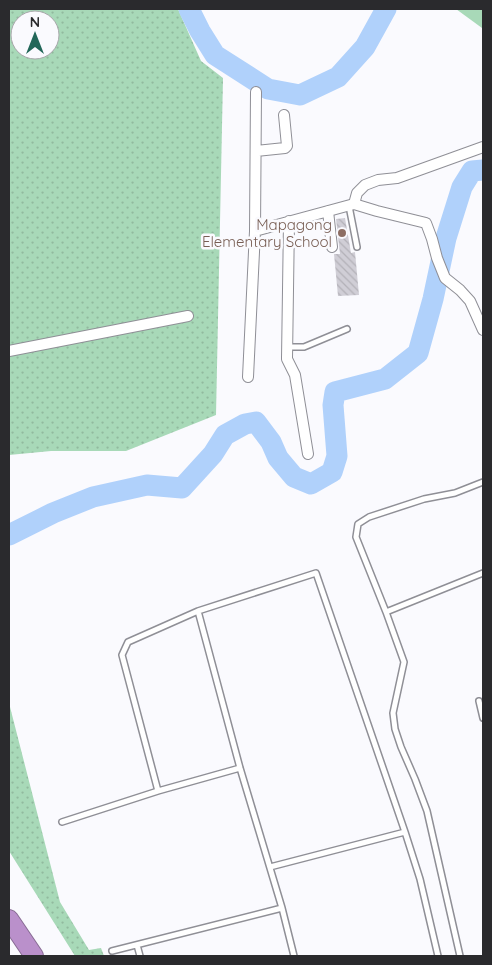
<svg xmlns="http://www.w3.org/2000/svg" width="492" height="965" font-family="Quicksand,sans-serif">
<defs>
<pattern id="grass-dots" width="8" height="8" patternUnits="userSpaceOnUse" patternTransform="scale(1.25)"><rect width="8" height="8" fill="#a8d9b8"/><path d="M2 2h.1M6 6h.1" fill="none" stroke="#91ba9e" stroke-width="1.8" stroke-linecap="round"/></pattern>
<pattern id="building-back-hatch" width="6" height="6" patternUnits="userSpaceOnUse" patternTransform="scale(1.25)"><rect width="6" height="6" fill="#d0ced6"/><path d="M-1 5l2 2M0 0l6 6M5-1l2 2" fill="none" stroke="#b3b1b8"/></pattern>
</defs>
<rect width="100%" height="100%" fill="#fafafe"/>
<path fill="url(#grass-dots)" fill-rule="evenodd" d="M9 9H178L201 61 223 78 216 415 126 451H51L9 455ZM20 20H50V50H20Z
M9 703 60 902 89 950 101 948 104 956H75L9 851Z"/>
<path fill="#a8d9b8" d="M456 9H483V26L482 28Z"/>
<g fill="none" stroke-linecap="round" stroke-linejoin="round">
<path stroke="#b0d1fb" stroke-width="21" d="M189 9 200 31 215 55 268 89 300 95 338 77 365 47 386 9
M9 535 53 513 93 497 147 485 182 488 213 454 225 435 245 424 256 422 271 442 278 458 294 477 311 484 332 472 337 456 333 405 335 392 385 379 418 353 433 299 446 238 462 187 472 171 483 170"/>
</g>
<path fill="url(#building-back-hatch)" d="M345 218 351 253 355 252 359 295 338 296 334 254H340L336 219Z"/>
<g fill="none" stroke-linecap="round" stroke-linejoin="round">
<g stroke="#8f8f96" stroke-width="8">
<path id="lane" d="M349 206 357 247
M287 347H304L347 329
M198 611 240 768 282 908 294 956
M386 612 483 573
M479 701 483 718
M158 791 122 655 128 642 198 611 316 573 405 832
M62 822 158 791 240 768
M270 867 405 832 420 879 438 956
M137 945 140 956
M112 951 282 908
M460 956 427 811 415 779 401 747 395 729 393 713 404 662 386 612 356 537 358 524 369 517 424 499 455 493 483 482"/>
</g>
<g stroke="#8f8f96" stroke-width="12">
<path id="street" d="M256 151 285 148 287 146 284 115
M354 204 357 193 365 185 378 180 397 178 483 147
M328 211 332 247
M289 221 287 359 295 375 308 454
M255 231 354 204 377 211 426 223 432 239 437 258 445 278 460 290 470 301 483 330
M9 351 188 316
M248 377 255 231 256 92"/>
</g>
<g stroke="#886c94" stroke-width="20">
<path id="highway" d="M9 919 34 956"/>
</g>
<use href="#lane" stroke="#fff" stroke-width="5"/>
<use href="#street" stroke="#fff" stroke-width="10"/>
<use href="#highway" stroke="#ba90cb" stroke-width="18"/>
</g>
<circle fill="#8d6e63" stroke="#fafafe" stroke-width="2" cx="342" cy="233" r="5"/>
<g text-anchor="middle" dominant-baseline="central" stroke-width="5" stroke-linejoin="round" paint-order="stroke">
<g font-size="15" fill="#785e54" stroke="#fafafe" text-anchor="end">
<text x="332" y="224">Mapagong<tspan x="332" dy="17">Elementary School</tspan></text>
</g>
</g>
<rect width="492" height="965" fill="none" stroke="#2a2a2d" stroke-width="20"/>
<g transform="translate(35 35)"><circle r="24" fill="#fafafe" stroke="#a7a7aa"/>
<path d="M0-4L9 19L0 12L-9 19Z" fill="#226759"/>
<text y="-8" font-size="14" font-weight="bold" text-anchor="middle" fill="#2a2a2d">N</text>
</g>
</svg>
